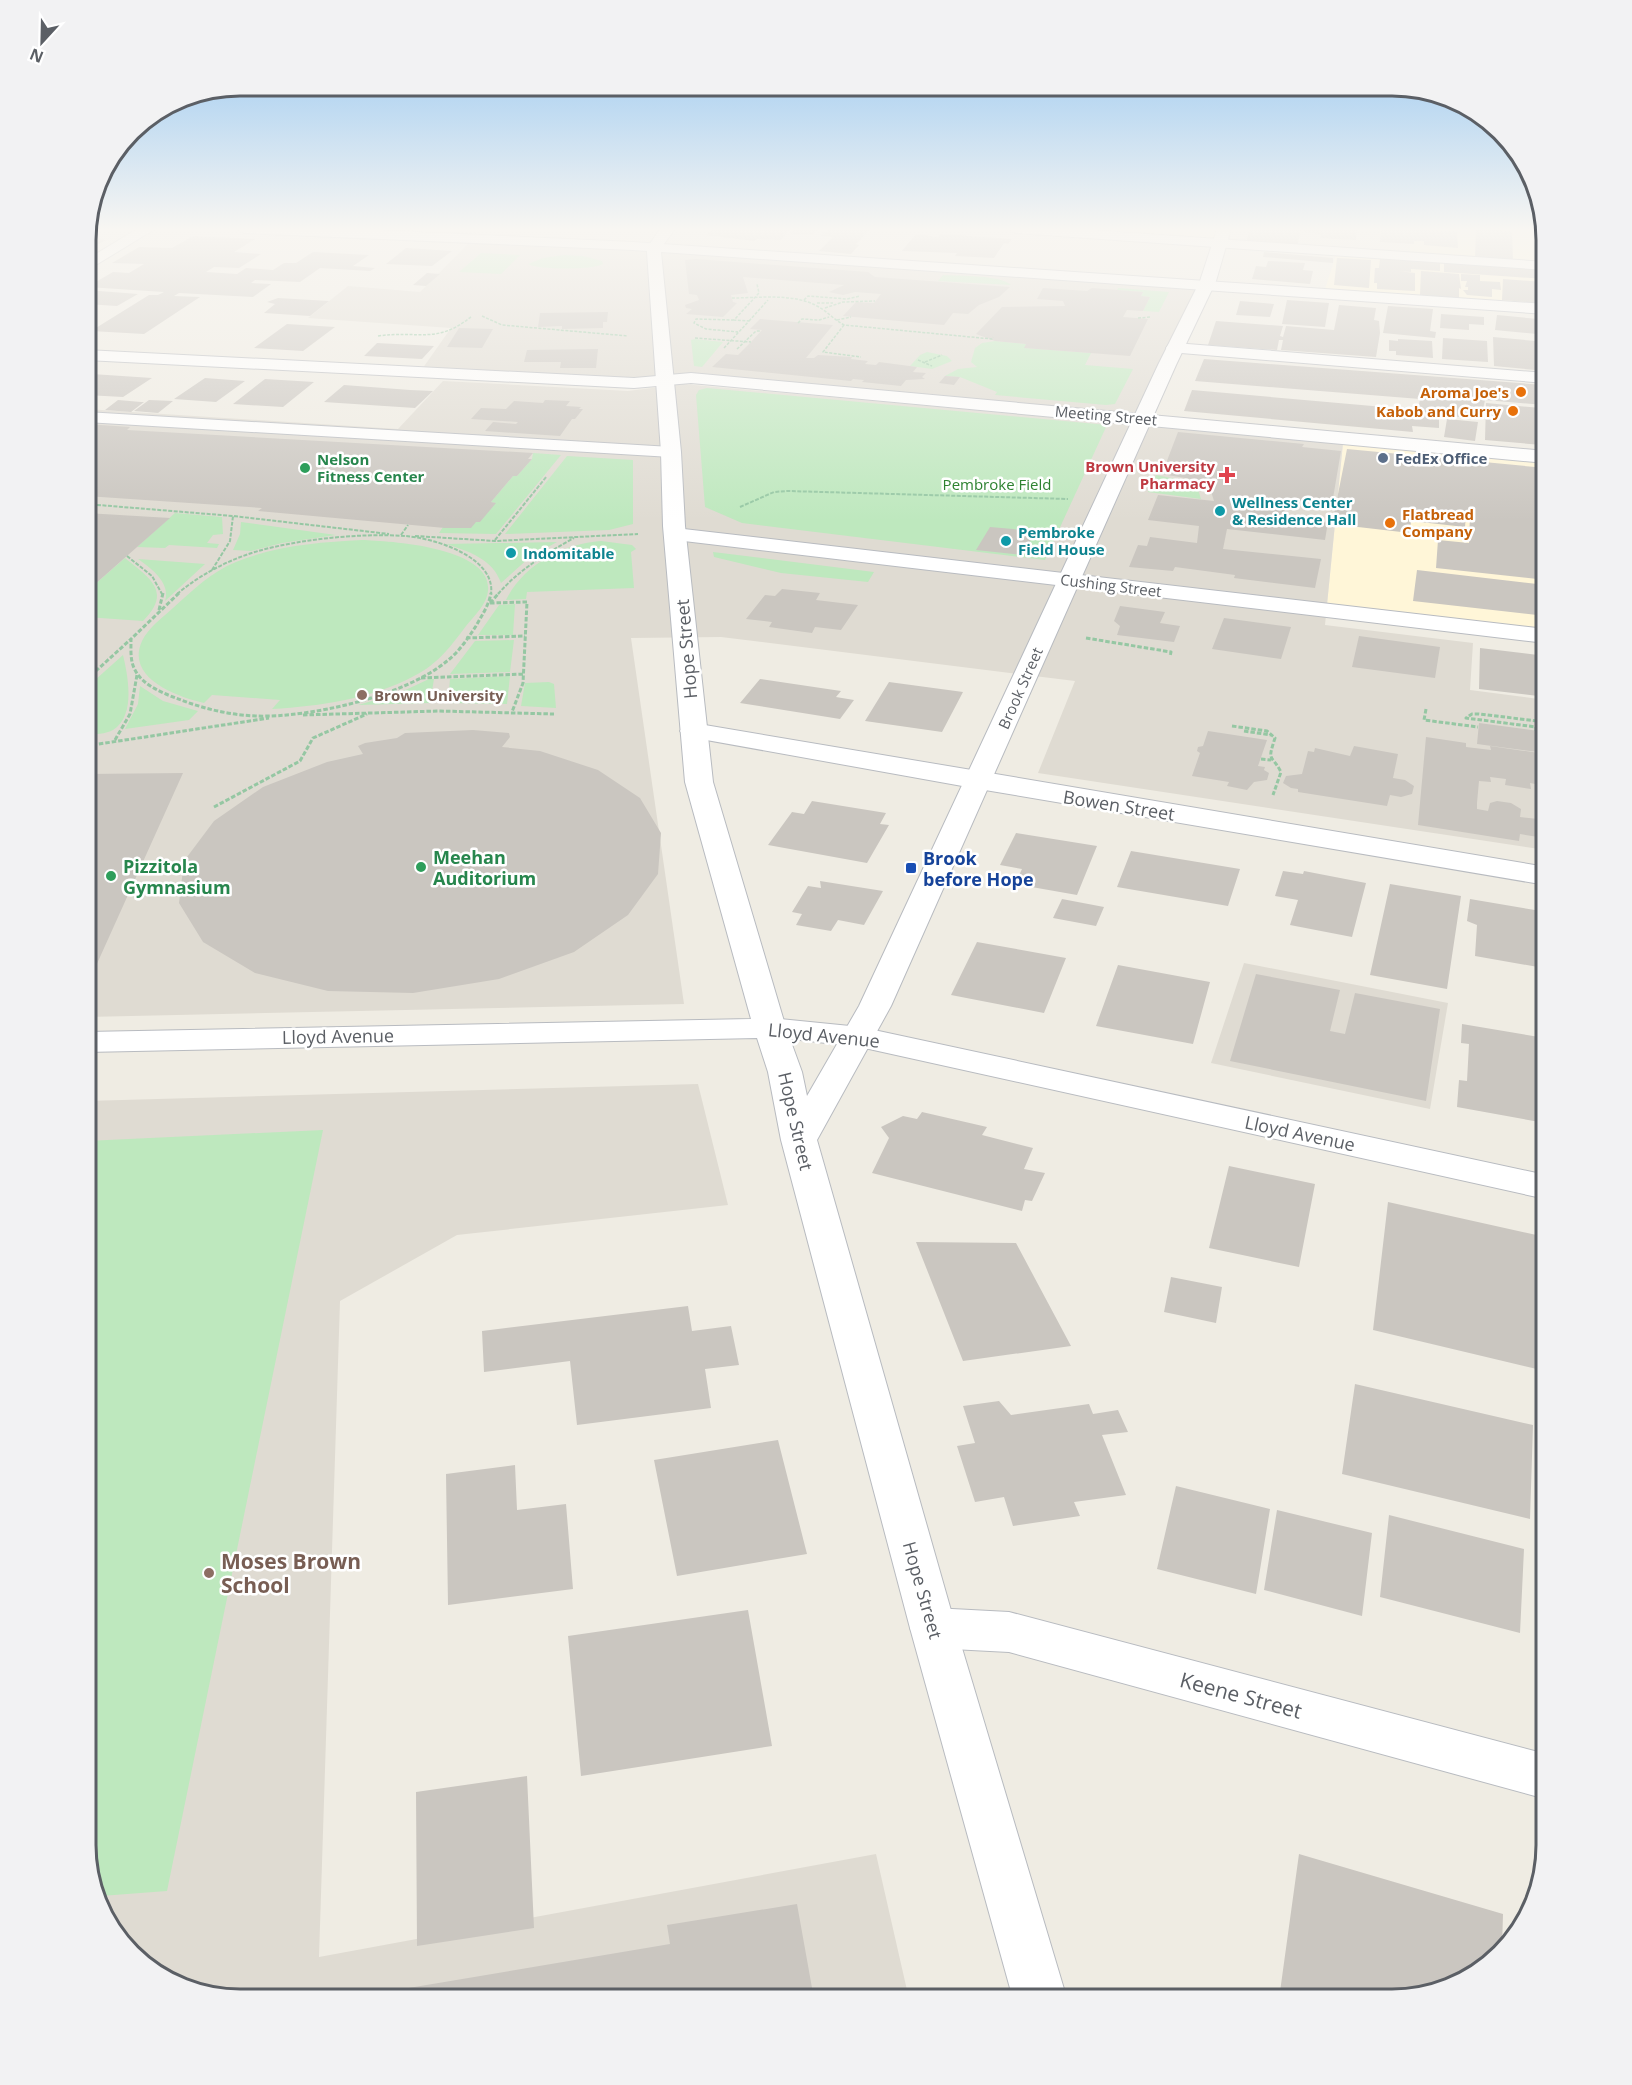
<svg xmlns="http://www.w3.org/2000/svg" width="1632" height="2085" font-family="'Open Sans',sans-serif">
<rect width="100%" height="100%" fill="#efece3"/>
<path fill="#fff6d8" d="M1044 229H1224L1220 243Z
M1410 229H1543L1546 240V309L1324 293 1337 251 1410 255Z
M1343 443 1546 458V633L1327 605Z"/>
<path fill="#dfdbd2" d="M473 239 1205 285 1143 419 919 398 666 381 420 372 451 328 308 318 348 286 420 292Z
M443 381 628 391 683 384 1343 443 1325 625 1473 643 1470 690 1546 700V850L1038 773 1075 681 721 637 631 638 684 1004 86 1017V409L398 429Z
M1244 963 1448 1003 1430 1109 1211 1063Z
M698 1084 728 1205 457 1235 340 1301 319 1957 876 1854 909 1999H240L163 1979 111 1931 86 1845V1101Z"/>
<path fill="#bee8be" d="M481 253 520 255 501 274 459 272Z
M564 255 583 256 602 261 603 264C594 270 537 270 528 264L543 258Z
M943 275C959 276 1001 275 1011 285L938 281Z
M1118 288 1169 292 1159 312 1143 311 1150 297 1141 296 1143 292 1117 290Z
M695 339 723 342 702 367 694 366 691 340Z
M995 341 1026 344 1025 348 1091 353 1085 365 1133 369 1115 404 1106 405 995 395 997 392 960 377 945 376 958 369 977 367 971 362 975 348 982 343Z
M927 352 947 356 952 361 932 369 910 366 920 355Z
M707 388 1107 425 1045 560 742 523 705 507 696 395 699 390Z
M533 453 561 455 496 534 439 533 443 527 476 522 495 503 491 502 513 476H517L532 459Z
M567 456 633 460V524L609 530 505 534Z
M1156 475 1196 483 1201 499 1148 492Z
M175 513 222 517 223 534 213 535 207 543 219 544 217 548 169 545 165 548 137 547Z
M241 522 336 535 282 543 251 551 233 550 240 534Z
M362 540C390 541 493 547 488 591 487 604 474 616 466 626 451 646 438 664 414 676 371 699 321 706 272 709L280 700 212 695 204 703C177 697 125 678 142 641 148 628 163 617 173 608 193 590 211 572 236 562 275 546 319 542 362 540Z
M601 541 632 545 636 549 631 552 634 588 527 592 526 599 506 600C524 564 563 544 601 541Z
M557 542 530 557 501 583C493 559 468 551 446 544Z
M713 552 874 572 868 582 781 573 714 557Z
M125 558C149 578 173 591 143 621L86 617V592Z
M138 559 205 564 165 601C171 583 151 568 138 559Z
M515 604 513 635H478L499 605Z
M514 640 510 672 450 674 475 641Z
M123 655C128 676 136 716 113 730 107 734 93 734 86 736V688Z
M510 676 507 704 448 703 450 679Z
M429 679H434L430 703 358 705 399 693Z
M549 682 554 684 556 708 521 706 525 683Z
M140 686 163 701 198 711 189 720 125 729 138 704Z
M323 1130 167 1891 101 1896 86 1845V1141Z"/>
<path fill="#cac6c0" d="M713 229H791L780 240 757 239 754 241 706 235Z
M794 229H808L817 230 812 235 790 234Z
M828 229H870L856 244 859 245 851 254 819 251 833 237 821 236Z
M1250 229H1301L1297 247 1246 244Z
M1304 229H1357L1356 240 1320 238 1321 234 1304 232Z
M1381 229 1457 231 1458 248 1424 245V241H1414V244L1380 242Z
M1476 229 1512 231 1513 261 1475 259Z
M916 234 938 237 941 234 1012 239 1008 244 1004 243 994 258 955 256 957 253 902 251Z
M193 236 255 239 234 252 261 254 239 268 214 267 206 272 237 274 246 268 273 270 284 263H296L313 252 369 255 353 266 375 268 370 271 320 268 300 282 255 280 251 283 271 284 253 297 179 293 174 296 200 297 144 334 91 331 149 295H158L164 292 87 287 113 272 129 273 144 264 112 263 139 247 172 248Z
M86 239 106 240 86 251Z
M406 248 452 251 432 266 386 264Z
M1264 252 1333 258V263L1263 257Z
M1337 258 1371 260 1369 288 1334 285Z
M696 259 868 272 875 277 1010 287 999 297 979 305 968 314 953 313 944 325 843 316 856 302 874 303 881 294 855 292 843 295 829 292 844 285 743 277 748 293 731 295 733 302 737 303 723 317 686 314 692 309 686 308 685 305 699 300 697 295 689 294 685 260Z
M1380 259 1440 263V271L1411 269V272L1398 271 1415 273V291L1377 289V283H1374L1375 268H1379Z
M1268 261 1305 263 1303 270 1313 271 1310 284 1252 279 1256 266 1266 267Z
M1444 262 1546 270V279L1444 272Z
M1421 271 1459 274 1461 289 1459 288V298L1420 295Z
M427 273 440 274 426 286 413 285Z
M1461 274 1480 275V281L1500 282 1501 290 1492 289V297L1467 295 1463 290H1468V287H1465L1467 281H1461Z
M1503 279 1545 282V301L1538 303 1502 300Z
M1043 288 1087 291 1092 288 1143 292 1141 296 1150 297 1143 311 1127 310 1123 317 1148 319 1130 356 1024 348 1026 344 995 341 976 334 1002 307 1065 306 1063 301 1037 299Z
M86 290 138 294 117 306 86 304Z
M278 298 329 301 310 316 264 313 275 304 267 302Z
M1287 300 1329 303 1325 327 1282 324Z
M1240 301 1274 304 1270 317 1236 315Z
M1339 305 1376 308 1374 320 1379 321 1380 333 1376 357 1281 350 1283 340H1279L1277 350 1208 345 1216 321 1283 326 1280 336 1283 337 1286 326 1334 330Z
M1388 306 1433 309 1430 331 1436 332 1435 338 1383 333Z
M608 312 607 322H603V328L562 329V326L538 327 540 313Z
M1441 314 1484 317V325L1469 324V330L1440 328Z
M1497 315 1538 319 1537 334 1495 330Z
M760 319 833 325 806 358H814L818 355 852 357 851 359 868 361 865 364 876 365 879 362 917 367 913 372 926 373 922 377 925 379 906 380 901 386 862 382 864 380 853 379 851 381 712 367 726 354 738 355 751 342 762 330 750 329Z
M287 324 335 327 303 351 254 348Z
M459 328 493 329 482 348 447 347Z
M1493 337 1546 342V350H1544L1546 352V371L1494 366Z
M1443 338 1487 341 1488 362 1442 359Z
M1398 339 1432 341 1433 358 1396 355V351H1389V340L1398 341Z
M377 343 434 346 422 359 364 356Z
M598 349 596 368H560L561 362H524L527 350Z
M1204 359 1544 385V405L1485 400 1481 419 1439 415V428L1412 426 1413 432 1184 411 1192 390 1418 410 1420 399 1195 381Z
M92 374 152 378 123 397 86 395V377Z
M945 376 960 377 954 385 939 383Z
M205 378 245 381 216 402 174 399Z
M265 379 314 382 283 407 233 404Z
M344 385 410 390 433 391 415 408 324 402Z
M118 400 141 402H144L131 412 105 410Z
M149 400 173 401 158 413 134 411Z
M545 400 570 401 566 406 581 407 579 409H583L575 419H572L560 436 485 431 493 422 516 424 518 422 471 419 481 408 506 409 514 401 543 403Z
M1486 403 1541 408 1542 445 1485 440Z
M1447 419 1478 422 1475 441 1444 437Z
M86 424 130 427 127 430 533 453 528 459H532L517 476H513L491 502 496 503 480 522H476L471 528H445L258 511 262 508 86 496Z
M1178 432 1304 444 1302 447 1341 451 1332 504 1290 500 1286 517 1328 522 1325 540 1227 529 1223 549 1321 559 1315 588 1234 578 1235 575 1175 567 1173 571 1129 567 1138 545 1147 546 1150 537 1197 543 1199 526 1148 520 1158 495 1214 501 1208 482 1156 473 1160 466H1165Z
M1347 449 1546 468V580L1436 568 1438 540 1469 543 1470 514H1466L1465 527 1411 521 1410 533 1332 524Z
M86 513 170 518 86 592Z
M990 527 1013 529 1035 532 1023 555 976 550Z
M1417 570 1546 585V616L1413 601Z
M782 589 820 593 816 600 858 605 841 630 815 627 812 633 769 627 772 622 746 619 765 595 775 596Z
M1120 606 1165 612 1160 623 1180 626 1174 642 1117 635 1120 626 1114 621Z
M1224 618 1291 627 1281 659 1212 649Z
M1359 636 1440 647 1435 678 1352 667Z
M1480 648 1546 656V697L1479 689Z
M760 679 841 691 836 697 854 700 840 719 740 703Z
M889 682 963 692 942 732 865 721Z
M1479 723 1546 732V753L1477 744Z
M473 730 509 733 510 737 502 747 540 751 598 770 640 798 661 833 658 874 628 915 574 952 499 979 413 993 328 991 255 973 203 942 179 903 184 861 214 821 263 787 327 762 363 754 358 746 365 743 397 738 405 733Z
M1208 731 1267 740 1258 766 1265 767 1264 770 1269 773 1267 780 1254 782 1247 790 1227 786 1229 782 1192 776 1200 753 1197 751 1198 747 1203 746Z
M1426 737 1466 743V747L1491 750 1490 746 1546 754V786L1530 783 1531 789 1505 785 1506 779 1490 777 1491 782 1479 781 1477 803V809L1488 811 1490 803 1497 801 1511 803 1521 809 1520 817 1538 819V837L1520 834 1519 841 1418 825Z
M1354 746 1398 754 1393 778 1405 780 1414 786 1412 794 1401 797 1390 795 1387 806 1298 792V789L1291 788 1283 783 1286 776 1302 774 1308 751 1314 752 1315 748 1350 756Z
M183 773 91 977H86V774Z
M812 801 886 813 880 824 889 825 867 863 768 845 792 812 804 814Z
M1016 833 1097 846 1077 895 1015 884 1022 869 1000 865Z
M1131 851 1240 869 1228 906 1117 887Z
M1283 871 1303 874 1304 871 1366 883 1352 937 1290 925 1298 900 1275 896Z
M820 881 883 891 864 925 838 920 831 931 796 925 802 914 792 912 808 886 821 888Z
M1390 884 1461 896 1447 989 1370 975Z
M1062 899 1104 907 1096 926 1053 918Z
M1470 899 1541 911 1538 967 1475 956 1477 925 1467 921Z
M977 942 1066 958 1044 1013 951 995Z
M1118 965 1210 982 1193 1044 1096 1026Z
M1256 974 1340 990 1330 1031 1345 1034 1355 993 1440 1009 1426 1101 1230 1061Z
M1462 1024 1545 1038V1123L1457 1107 1459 1080 1467 1081 1469 1044 1461 1043Z
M922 1112 987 1127 982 1135 1033 1148 1024 1169 1045 1173 1032 1201 1025 1200 1022 1211 872 1173 889 1138 881 1127 903 1116 917 1119Z
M1229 1166 1315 1184 1299 1267 1209 1248Z
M1388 1202 1541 1236V1370L1373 1330Z
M916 1242 1016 1243 1071 1346 963 1361Z
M1171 1277 1222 1287 1216 1323 1164 1312Z
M688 1306 692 1331 731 1326 739 1365 705 1369 711 1408 577 1425 570 1361 484 1372 482 1331Z
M1355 1384 1533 1425 1530 1519 1342 1474Z
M999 1401 1011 1415 1089 1404 1093 1414 1118 1410 1128 1432 1102 1435 1126 1495 1074 1502 1080 1516 1013 1526 1004 1497 975 1502 957 1446 975 1443 963 1406Z
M778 1440 807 1554 677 1576 654 1460Z
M515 1465 517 1510 566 1504 573 1589 448 1605 446 1474Z
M1176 1486 1270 1509 1256 1594 1157 1569Z
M1277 1510 1372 1533 1362 1616 1264 1590Z
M1389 1515 1524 1549 1520 1633 1380 1597Z
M748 1610 772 1746 581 1776 568 1636Z
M527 1776 534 1928 417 1946 416 1792Z
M1299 1854 1503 1914 1502 1948 1478 1974 1392 1999H1279Z
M797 1904 814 1999H343L670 1944 667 1925Z"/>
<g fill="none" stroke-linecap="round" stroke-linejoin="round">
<g stroke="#b8bbc0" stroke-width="2">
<path id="service" d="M1009 229H1076L1546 262V270L1015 233Z
M86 412 671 447 677 448 680 452 677 456 671 457 86 422Z"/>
</g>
<g stroke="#b8bbc0" stroke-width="2">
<path id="minor" d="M137 229H155L86 271V260Z
M1175 343 1546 373V383L1169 352 1166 348 1169 344Z
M86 350 634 378 691 373 1546 451V463L691 383 634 388 86 360Z
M675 528 1546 629V643L667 539 664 534 667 529Z
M693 723 1546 867V885L979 789 684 736 680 731 684 726Z
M770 1018 860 1027 1546 1175V1199L860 1047 758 1035 754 1028 758 1021Z
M933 1608 1009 1612 1546 1754V1799L1009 1652 933 1648 917 1642 910 1628 917 1614Z"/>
</g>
<g stroke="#b8bbc0" stroke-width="2">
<path id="tertiary" d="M660 229H675L661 248V252L681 452 685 526 713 782 786 1028 802 1072 807 1096 859 1006 1158 365 1200 281 1217 229H1231L1216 281 1176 365 891 1006 817 1140 956 1628 1067 1999H1013L910 1628 781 1140 768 1072 757 1038 86 1052V1032L751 1019 685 782 663 526 661 452 647 252V248Z"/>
</g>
<g stroke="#b9bcc2" stroke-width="2">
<path id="secondary" d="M237 229H351L633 242 1546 304V314L633 250 244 233Z"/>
</g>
<path stroke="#95c7a3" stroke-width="1.5" stroke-dasharray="3 1.5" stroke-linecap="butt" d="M732 298C759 298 793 293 817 306 827 311 833 319 844 325L992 339 993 337
M804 300 808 296 847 299 860 296
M817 303H833
M825 308 843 302 875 301
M482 316 502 325 628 336
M1138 318 1151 317
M734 320 696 319 694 323 706 329 738 332
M837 320 851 317
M749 321 768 300
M798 323 802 319 819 320 829 317
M844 325 823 352 861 357
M378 336C418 330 437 345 472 316
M695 338 751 342
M724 348 749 321 734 320 759 293 757 284
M737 349 756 331H761
M918 360 932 366
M925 362 942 355"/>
<path stroke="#95c7a3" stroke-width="2" stroke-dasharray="4 1.5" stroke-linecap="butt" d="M86 504 233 516 389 534
M740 507 774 492 788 491 1068 499
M401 535 408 525
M415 536 495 541 638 534
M495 540 547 476
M127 556 152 576 162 594
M212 570 230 541 233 516
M177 594C201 574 228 560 258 551 301 539 360 533 405 536 434 538 496 557 491 594
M498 594C520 569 545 554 574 538"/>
<path stroke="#95c7a3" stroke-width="3" stroke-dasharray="4.5 2" stroke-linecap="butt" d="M179 593 131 639C131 650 130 661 135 670 143 686 165 694 181 700 205 709 230 715 256 716 310 718 405 696 447 661 459 652 468 638 476 626 482 615 489 605 491 593
M490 603 527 602 523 683 512 712
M490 603 499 593
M159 610 163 593
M466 638 525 636
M1086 638 1171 652 1170 656
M421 678 523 674
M86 680 131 639
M1426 709 1424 720 1478 727
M303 715 439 711 554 714
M1232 726 1267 731 1275 738C1267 763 1271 753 1281 772L1273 795
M1244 731 1271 735
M1536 731V727L1466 718 1472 714H1479L1546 722
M115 740 130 714 137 675
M86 746 269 718
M1261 759 1271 760
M214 807 300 761 313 738 367 714"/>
<use href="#service" fill="#fff" fill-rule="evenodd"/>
<use href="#minor" fill="#fff" fill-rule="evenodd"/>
<use href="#tertiary" fill="#fff" fill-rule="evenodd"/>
<use href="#secondary" fill="#fff" fill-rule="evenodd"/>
</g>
<linearGradient id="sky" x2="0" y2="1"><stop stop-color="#8cc2f1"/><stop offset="0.44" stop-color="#f8f6f2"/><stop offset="1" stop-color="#f8f6f2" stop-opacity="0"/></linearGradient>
<rect width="1632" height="521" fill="url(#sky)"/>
<g fill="#e8710a" stroke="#fff" stroke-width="2">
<circle cx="1521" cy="392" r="6"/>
<circle cx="1513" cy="411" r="6"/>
<circle cx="1390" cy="523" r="6"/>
</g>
<circle fill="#5c6f8a" stroke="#fff" stroke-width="2" cx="1383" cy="458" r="6"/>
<g fill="#2e9e5b" stroke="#fff" stroke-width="2">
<circle cx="305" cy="468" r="6"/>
<circle cx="421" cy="867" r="6"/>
<circle cx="111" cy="876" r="6"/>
</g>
<path fill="#e0444e" stroke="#fff" stroke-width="2" d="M1224 466h6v6h6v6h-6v6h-6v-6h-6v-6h6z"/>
<g fill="#0f9aa8" stroke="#fff" stroke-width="2">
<circle cx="1220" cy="511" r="6"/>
<circle cx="1006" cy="541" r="6"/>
<circle cx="511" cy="553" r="6"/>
</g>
<g fill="#8d6e63" stroke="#fff" stroke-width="2">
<circle cx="362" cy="695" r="6"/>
<circle cx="209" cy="1573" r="6"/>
</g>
<rect fill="#1a4fb4" stroke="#fff" stroke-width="2" x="905" y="862" width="12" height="12" rx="3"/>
<g text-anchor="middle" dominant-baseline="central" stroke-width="5" stroke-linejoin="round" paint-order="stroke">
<g font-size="15" font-weight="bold" fill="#c56008" stroke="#fff" text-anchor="end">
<text x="1509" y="392">Aroma Joe's</text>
<text x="1501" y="411">Kabob and Curry</text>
<text x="1402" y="514" text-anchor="start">Flatbread<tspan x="1402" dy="17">Company</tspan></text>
</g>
<g font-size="15" fill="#5b5f65" stroke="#fff">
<text transform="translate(1106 415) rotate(5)">Meeting Street</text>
<text transform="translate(1111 585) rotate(7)">Cushing Street</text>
<text transform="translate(1020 688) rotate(-66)">Brook Street</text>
</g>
<g font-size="15" font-weight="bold" fill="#4e5e75" stroke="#fff" text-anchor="start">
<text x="1395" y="458">FedEx Office</text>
</g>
<g font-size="15" font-weight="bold" fill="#27864d" stroke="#fff" text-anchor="start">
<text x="317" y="459">Nelson<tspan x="317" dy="17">Fitness Center</tspan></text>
</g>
<g font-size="15" font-weight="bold" fill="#be3a42" stroke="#fff" text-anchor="end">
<text x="1215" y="466">Brown University<tspan x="1215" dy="17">Pharmacy</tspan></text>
</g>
<g font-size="15" fill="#2e8231" stroke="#fff">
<text x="997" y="484">Pembroke Field</text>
</g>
<g font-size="15" font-weight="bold" fill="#0d838f" stroke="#fff" text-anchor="start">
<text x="1232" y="502">Wellness Center<tspan x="1232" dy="17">&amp; Residence Hall</tspan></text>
<text x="1018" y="532">Pembroke<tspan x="1018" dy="17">Field House</tspan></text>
<text x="523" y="553">Indomitable</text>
</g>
<g font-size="15" font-weight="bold" fill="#785e54" stroke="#fff" text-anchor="start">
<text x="374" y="695">Brown University</text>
</g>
<g font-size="18" fill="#5b5f65" stroke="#fff">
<text transform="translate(686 649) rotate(-95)">Hope Street</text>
<text transform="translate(1119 805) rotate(9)">Bowen Street</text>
<text transform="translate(824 1035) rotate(6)">Lloyd Avenue</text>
<text transform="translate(338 1036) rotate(-1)">Lloyd Avenue</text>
<text transform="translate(796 1121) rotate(77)">Hope Street</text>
<text transform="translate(1300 1133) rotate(12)">Lloyd Avenue</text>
<text transform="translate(923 1590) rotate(74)">Hope Street</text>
</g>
<g font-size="18" font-weight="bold" fill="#27864d" stroke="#fff" text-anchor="start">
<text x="433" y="857">Meehan<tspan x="433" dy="21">Auditorium</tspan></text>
<text x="123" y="866">Pizzitola<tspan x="123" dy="21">Gymnasium</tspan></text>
</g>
<g font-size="18" font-weight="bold" fill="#164399" stroke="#fff" text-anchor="start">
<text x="923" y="858">Brook<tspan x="923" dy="21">before Hope</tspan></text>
</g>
<g font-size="21" font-weight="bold" fill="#785e54" stroke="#fff" text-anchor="start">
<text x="221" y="1561">Moses Brown<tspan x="221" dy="24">School</tspan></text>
</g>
<g font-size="21" fill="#5b5f65" stroke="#fff">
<text transform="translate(1241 1695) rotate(15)">Keene Street</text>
</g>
</g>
<path d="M0 0H1632V2085H0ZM240 96H1392A144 144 0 0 1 1536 240V1845A144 144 0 0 1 1392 1989H240A144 144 0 0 1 96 1845V240A144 144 0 0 1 240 96Z" fill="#f2f2f3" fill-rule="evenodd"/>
<path fill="none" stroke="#5b5f65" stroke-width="3" d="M240 96H1392A144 144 0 0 1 1536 240V1845A144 144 0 0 1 1392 1989H240A144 144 0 0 1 96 1845V240A144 144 0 0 1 240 96Z"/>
<g transform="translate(42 42) rotate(202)" stroke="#ffffff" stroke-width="4.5" paint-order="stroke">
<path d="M0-4.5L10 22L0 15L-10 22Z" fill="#5b5f65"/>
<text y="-9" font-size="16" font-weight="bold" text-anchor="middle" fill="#5b5f65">N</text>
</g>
</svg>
